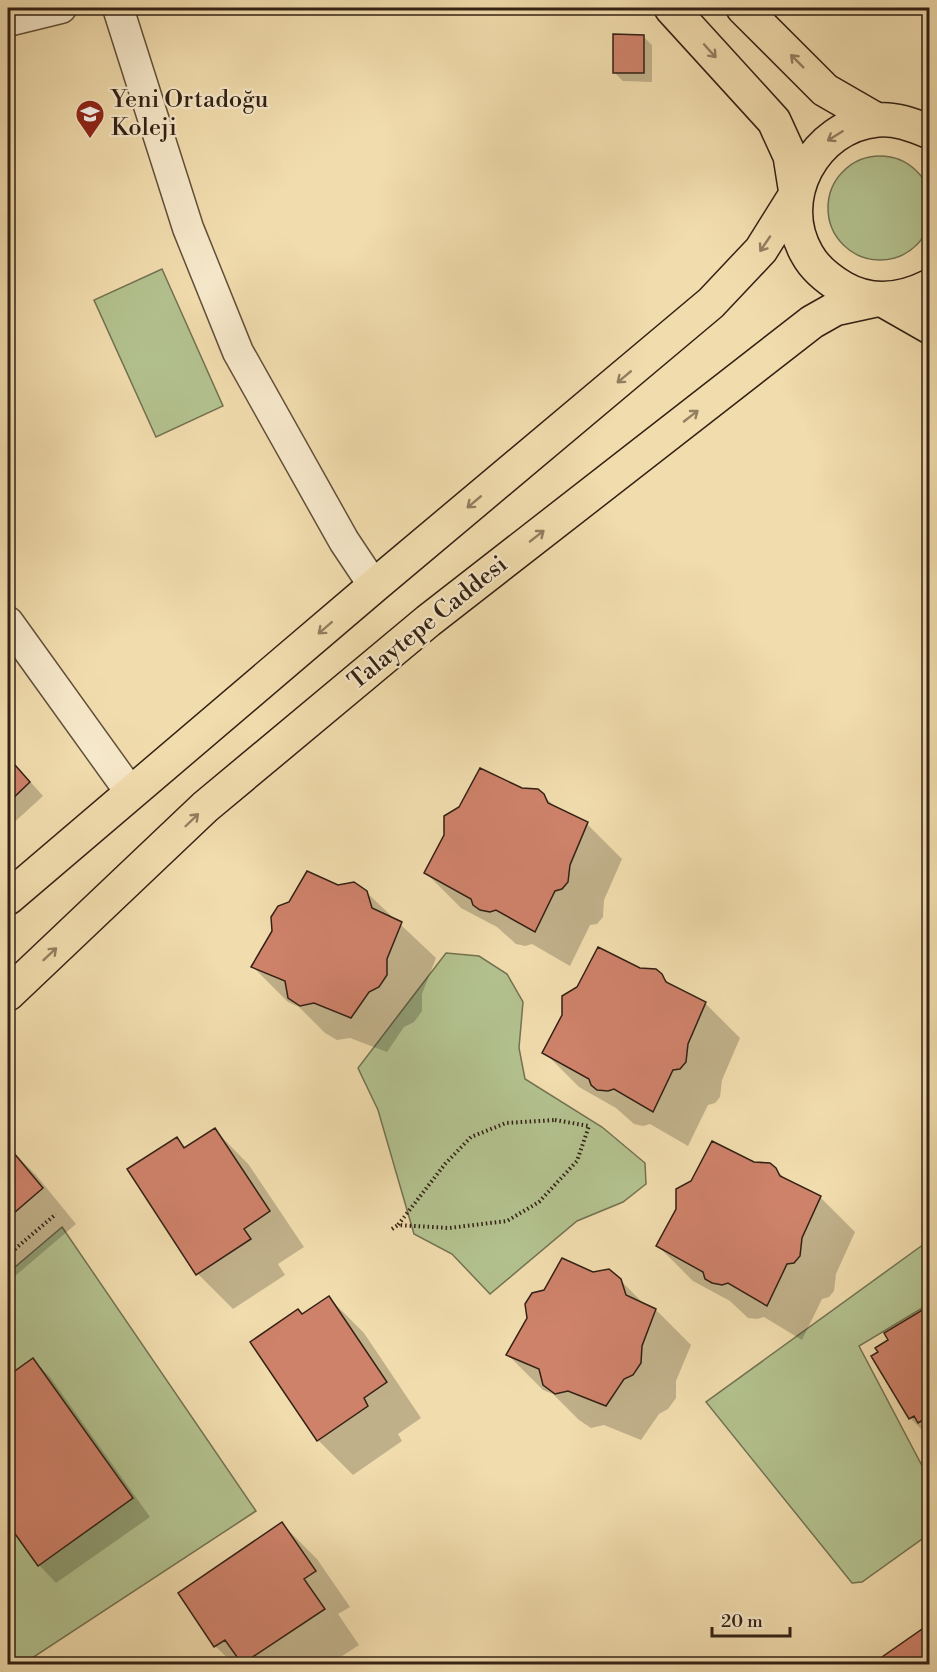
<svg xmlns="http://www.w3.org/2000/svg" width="937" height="1672" font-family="'Libre Bodoni',serif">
<rect width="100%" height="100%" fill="#f1dcad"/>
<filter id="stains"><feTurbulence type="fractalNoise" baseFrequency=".00333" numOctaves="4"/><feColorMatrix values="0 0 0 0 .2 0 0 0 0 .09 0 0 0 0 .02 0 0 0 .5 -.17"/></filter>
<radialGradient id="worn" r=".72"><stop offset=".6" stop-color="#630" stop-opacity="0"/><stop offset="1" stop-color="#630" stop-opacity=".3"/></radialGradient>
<path fill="#b3c28f" stroke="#737252" stroke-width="1.5" d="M828 208a52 52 0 1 1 104 0a52 52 0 1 1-104 0Z
M162 269 223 406 156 437 94 300Z
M446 953 479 956 507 974 523 1002 519 1048 525 1079 602 1127 645 1163 646 1184 623 1202 577 1221 490 1294 452 1254 414 1234 378 1110 358 1068Z
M62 1227 256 1511 23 1664H8V1273Z
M924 1244 929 1253V1304L859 1346 929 1479V1534L862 1582 852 1583 706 1402Z"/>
<path fill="#0003" d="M643 36 652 45V82L623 81 614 72Z
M8 757 43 796 8 828Z
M521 790 543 795 556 808 587 824 622 859 604 900 603 917 597 924 590 925 570 966 532 944 525 946 516 944 497 927 461 908 426 873Z
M338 886 366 892 436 958 422 994V1011L414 1022 404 1027 387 1052 350 1038 337 1040 325 1033 299 1007 288 1002 253 967Z
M639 969 661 975 674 988 705 1003 740 1038 722 1080 720 1097 715 1103 708 1105 688 1146 650 1124 643 1126 634 1124 616 1108 579 1087 544 1052Z
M215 1130 249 1165 304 1247 278 1264 285 1275 233 1309 198 1274 129 1170 177 1138 186 1148Z
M8 1147 36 1175 76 1224 8 1282Z
M753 1163 775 1169 788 1181 820 1197 855 1232 836 1274 834 1291 829 1297 822 1299 802 1340 764 1317 757 1319 748 1318 730 1301 693 1281 658 1246Z
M592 1274 620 1280 647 1307 656 1310 691 1345 676 1381V1398L668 1409 659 1414 641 1440 604 1425 591 1428 579 1420 553 1394 543 1390 508 1355Z
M329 1298 364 1333 421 1418 398 1434 402 1441 353 1475 318 1440 302 1316Z
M924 1311 930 1317V1438L910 1418 873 1357Z
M33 1360 50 1377 150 1517 56 1583 39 1565 8 1521V1378Z
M282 1524 317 1559 350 1607 338 1614 359 1645 330 1664H234L215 1646 180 1594Z
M925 1629 930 1634V1664H874Z
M101 1658 107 1664H91Z"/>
<path fill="#ce826a" stroke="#332114" stroke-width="1.5" d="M613 34 644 35V73H613Z
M8 757 30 782 8 803Z
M480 768 522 788 538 789 544 794 548 803 588 822 570 865 568 882 562 889 555 891 535 932 496 910 490 912 480 910 473 905 471 899 424 873 444 835V816L459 807Z
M307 871 338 885 354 882 367 891 372 908 402 922 387 959V975L379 987 369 992 351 1018 314 1003 300 1006 288 998 285 981 251 967 272 931 271 917 278 906 289 902Z
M598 947 640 968 656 969 662 974 666 982 706 1002 688 1044 686 1062 680 1069 673 1070 653 1112 614 1089 608 1091 597 1090 591 1085 589 1079 542 1053 562 1015V996L577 987Z
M215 1128 270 1211 244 1229 251 1239 196 1275 127 1169 177 1137 184 1148Z
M712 1141 754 1162 770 1163 776 1168 780 1176 821 1196 802 1238 800 1256 794 1263 787 1264 767 1306 728 1283 722 1285 712 1283 705 1279 703 1272 656 1246 676 1209V1189L691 1181Z
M8 1146 43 1188 8 1218Z
M562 1258 593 1272 609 1269 621 1279 626 1295 656 1309 642 1346 641 1363 633 1375 624 1379 606 1406 568 1391 555 1394 543 1385 539 1369 506 1355 527 1318 525 1304 532 1293 544 1290Z
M329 1296 387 1382 364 1398 368 1406 317 1441 250 1342 298 1309 302 1314Z
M924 1309 930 1318V1416L918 1423 914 1416 909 1419 871 1356 878 1352 875 1348 888 1340 884 1333Z
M33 1358 133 1498 38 1566 8 1524V1376Z
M282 1522 316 1571 304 1579 325 1609 242 1664 225 1640 214 1647 178 1593Z
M925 1627 930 1634V1664H872Z"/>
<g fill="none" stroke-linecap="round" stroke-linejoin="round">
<g stroke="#62503a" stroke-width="33">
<path id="minor" d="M118 8 188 228 238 352 344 541 374 586
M8 21 61 8
M8 622 131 793"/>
</g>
<g stroke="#332114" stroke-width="36">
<path id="major" d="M743 8 825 90 877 120
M930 132C913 125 895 118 877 120 814 126 775 199 807 254 815 269 828 279 843 288 871 304 902 300 930 286
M8 898 374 586 711 303 761 250 796 194 790 156 774 121 671 8
M8 994 205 807 428 621 812 322 835 309 881 299 930 327"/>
</g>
<path stroke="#332114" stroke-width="4" stroke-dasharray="1.5 3" stroke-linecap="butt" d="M555 1120 589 1126 577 1161 539 1202 507 1221 449 1228 398 1225 445 1164 471 1137 506 1123Z
M392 1229 398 1225
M8 1255 56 1214"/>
<use href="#minor" stroke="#f6e8ca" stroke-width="30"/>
<use href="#major" stroke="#f1dcad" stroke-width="33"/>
</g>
<defs><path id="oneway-shaft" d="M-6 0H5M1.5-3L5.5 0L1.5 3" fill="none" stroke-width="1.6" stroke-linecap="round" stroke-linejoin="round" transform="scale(1.5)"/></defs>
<g stroke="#927e60">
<use href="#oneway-shaft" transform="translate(710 51) rotate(48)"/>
<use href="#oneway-shaft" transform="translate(797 61) rotate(-135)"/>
<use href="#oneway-shaft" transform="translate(835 136) rotate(148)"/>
<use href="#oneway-shaft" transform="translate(765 244) rotate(124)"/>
<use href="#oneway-shaft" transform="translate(624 377) rotate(140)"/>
<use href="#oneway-shaft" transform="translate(691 416) rotate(-38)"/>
<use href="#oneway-shaft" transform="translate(474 502) rotate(140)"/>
<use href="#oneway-shaft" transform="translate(537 536) rotate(-38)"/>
<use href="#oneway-shaft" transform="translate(325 628) rotate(139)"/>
<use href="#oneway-shaft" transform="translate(192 820) rotate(-44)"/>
<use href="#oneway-shaft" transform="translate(50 954) rotate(-43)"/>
</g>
<defs>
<g id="school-pin" transform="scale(1.5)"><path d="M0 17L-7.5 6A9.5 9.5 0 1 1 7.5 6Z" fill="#8f2418" stroke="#f6e8ca"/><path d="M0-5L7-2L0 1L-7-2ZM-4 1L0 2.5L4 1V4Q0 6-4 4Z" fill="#fff"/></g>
</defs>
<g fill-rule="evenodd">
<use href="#school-pin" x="90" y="114"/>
</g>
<g text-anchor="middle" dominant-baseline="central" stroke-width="4.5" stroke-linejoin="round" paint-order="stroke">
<g font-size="24" fill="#332114" stroke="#f6e8ca" text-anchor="start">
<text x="111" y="100">Yeni Ortadoğu<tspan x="111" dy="28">Koleji</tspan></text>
</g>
<g font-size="24" fill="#332114" stroke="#f6e8ca">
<text transform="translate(428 623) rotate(-39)">Talaytepe Caddesi</text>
</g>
</g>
<rect width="937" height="1672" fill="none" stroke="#f1dcad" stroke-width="30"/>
<rect x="9" y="9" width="919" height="1654" fill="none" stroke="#332114" stroke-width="3"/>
<rect x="15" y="15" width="907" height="1642" fill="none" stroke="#332114" stroke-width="1.5"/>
<path d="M712 1627v9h78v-9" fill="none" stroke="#332114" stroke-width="3"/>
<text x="721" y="1627" font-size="18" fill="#332114" stroke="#f6e8ca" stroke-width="4.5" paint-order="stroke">20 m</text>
<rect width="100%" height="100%" filter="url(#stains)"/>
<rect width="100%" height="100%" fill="url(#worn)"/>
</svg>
